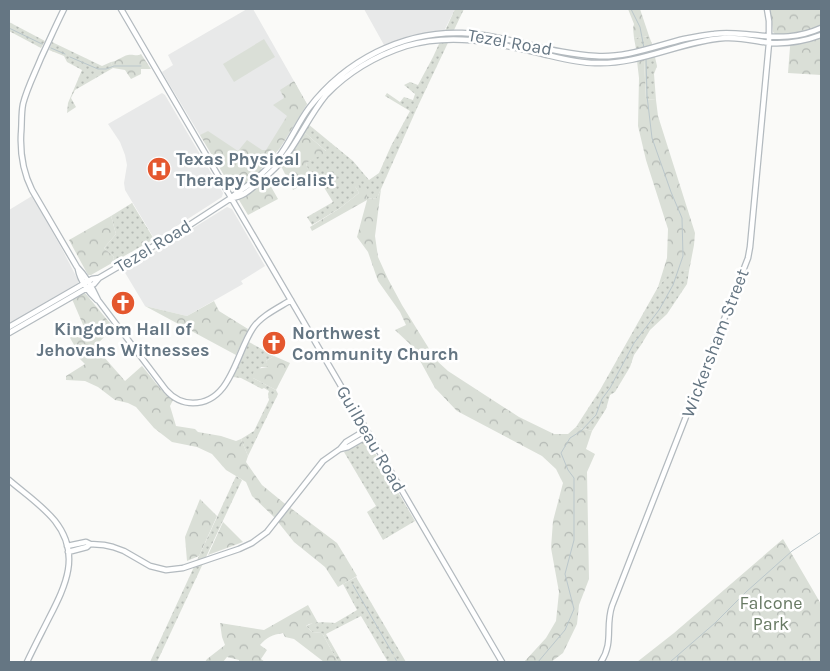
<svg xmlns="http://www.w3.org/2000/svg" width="830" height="671" font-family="Karla,sans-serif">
<defs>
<pattern id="grass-dots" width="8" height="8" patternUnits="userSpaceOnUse" patternTransform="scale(1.25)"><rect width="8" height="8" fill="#dadfd7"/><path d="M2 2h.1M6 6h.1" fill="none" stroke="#b4b9b4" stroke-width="1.8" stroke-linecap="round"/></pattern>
<pattern id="forest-crowns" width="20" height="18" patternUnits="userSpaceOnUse" patternTransform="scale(1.25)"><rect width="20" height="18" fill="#dadfd7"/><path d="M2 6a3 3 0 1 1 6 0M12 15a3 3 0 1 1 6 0" fill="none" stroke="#b4b9b4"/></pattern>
</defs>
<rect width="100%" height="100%" fill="#fafaf8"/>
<path fill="#e8e9e9" d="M247 9H253L307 104 286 139 273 157 235 189 231 187 162 72 173 65 168 55Z
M364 9H455L444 31 410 36 384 45Z
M162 93 165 95 223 193 222 197 155 240 125 190 124 183 127 165 125 155 120 142 108 124Z
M32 196 62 249 78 280V283L9 324V210Z
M227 207 232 209 265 266 241 281 243 284 187 316 145 306 124 271Z"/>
<path fill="url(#grass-dots)" d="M455 9H464L417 108 377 198 367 199 355 186 359 193 340 208 312 225 307 217 333 202 317 176 311 180 306 163 326 151 304 132 308 124 353 161 369 180 379 173 391 146 410 111 385 96 387 93 400 102 404 97 413 100 415 94 404 85 410 82 418 85 433 57Z
M9 22 45 41 41 48 9 31Z
M649 36 652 44 657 66 654 74 656 100 646 99 644 59 636 49 634 38Z
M52 42 102 66 111 62 113 68 75 90 71 98 76 107 67 113 68 103 82 70 67 62 64 56 49 50Z
M132 203 154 239 112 263 114 257 104 248 116 234 111 216Z
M674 268 689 271 687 284 667 314 650 330 641 345 634 355 630 367 615 392 610 395 606 409 592 431 576 427 600 390 658 287Z
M249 342 274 356 266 361 269 367H261L253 378 276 390 278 394 248 456 241 439 254 431 269 400 268 394 269 391 264 388 262 389 241 378 233 377Z
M365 440 368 441 415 521 383 540 367 512 376 506 344 452Z
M236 476 242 480 157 662H150Z
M356 577 406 662H388L361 616 326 634 342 662H338L322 633 312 632 306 626C315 621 325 622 335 623L357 610 343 584Z"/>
<path fill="url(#forest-crowns)" d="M628 9H640L649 36 634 38 633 28 634 24Z
M770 9H821V75L788 73 790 47 787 35 775 34 773 32Z
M141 54 151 69H141V74L131 79 125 70 113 68 111 62C118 61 122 56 128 55 134 54 136 57 141 54Z
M644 59 646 99 656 100 658 116 695 233 694 245 689 271 674 269 658 287 667 258 668 229 646 160 638 126 639 78 637 61Z
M294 81 307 104 280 148 261 169 278 199 248 215 200 135 208 131 238 151 247 140 262 150H266L287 116 273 105 284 98 280 90Z
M304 132 327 152 306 163 311 180 293 190 281 166 298 143Z
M363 185 367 188V199L377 198 381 189 375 236 378 257 388 279 402 305 436 360 448 371 519 417 554 434H568L576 427 592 431 586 449 595 454 587 472 589 579 579 605 577 624 563 653 551 662H524L546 638 556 621 559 592 551 548 553 521 563 483 556 469 542 456 457 411 435 388 412 346 395 330 406 325 400 312 378 281 368 252 357 237 367 200 312 231 310 227 340 208 359 193 355 186Z
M111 216 116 234 104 248 114 257 112 263 91 275H88L69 240Z
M85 293 114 328 98 343 104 357 125 381 142 366C152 378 161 391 173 400L170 406 176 426 195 429 198 432 221 436 236 441 241 439 248 456 246 462 262 485 284 503 337 543 357 576 338 587 325 567 294 542 274 517 252 496 246 482 226 470 212 454 197 447 172 442 154 428 136 407 128 403 115 400 98 387 85 381 66 380V376L85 364 78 357V352L69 336 84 327 72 299Z
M214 301 219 311 248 329 236 355 145 306 187 316Z
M274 356 290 363 276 390 253 378V373L256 369 268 367 266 361Z
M200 499 217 516 199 556 187 561 185 537Z
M223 522 243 542 208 555Z
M783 539 821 604V662H637L674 633Z
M308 605 318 623 309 624 306 626 312 632 322 633 338 662H324L294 639 285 637 283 633C272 635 267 637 260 645L267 650 261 659 265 662H239V660L227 657 223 662H205L207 659 225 645 222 637 220 623 264 630Z"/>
<path fill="#dadfd7" d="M264 39 275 57 234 82 223 64Z"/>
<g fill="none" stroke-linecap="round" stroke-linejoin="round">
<path stroke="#bbc7cb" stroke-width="1" d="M631 9 640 27 644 48
M9 28 42 44
M51 48 65 54
M70 57 98 69H106L114 66H141
M353 585 393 654
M395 658 397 662
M538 662 565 630 574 609 565 574 574 540V478L568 470 561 453 570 438 581 431 596 415 602 399 610 388 634 343 659 310 673 285 683 256 682 218 671 192 652 138 647 96 646 58
M670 662 715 623 746 592 792 551 821 532
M677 662 678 656"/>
<g stroke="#b3babf" stroke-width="7">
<path id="secondary" d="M64 9C56 25 49 41 41 58 35 73 27 88 23 104 21 114 22 124 21 134 20 155 23 172 32 190L77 267C86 276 93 289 98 300L166 390C173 398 182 403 193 403 231 403 236 353 253 328 261 316 278 308 291 300
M121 9 502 662
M231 198C242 197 249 191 257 184 270 174 282 162 291 149 303 131 312 112 326 95 348 72 375 56 406 46 454 32 496 43 543 54 560 58 578 63 595 63 640 65 681 41 725 38 740 37 755 41 770 43 787 44 805 41 821 35
M78 269C80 280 88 292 97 300
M9 327 92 279 99 278
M9 333 94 284 99 278 188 226 231 198C237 192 245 188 252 182 261 175 269 167 277 159 290 143 297 124 309 108 345 61 402 31 462 33 507 35 550 54 596 56 626 58 655 46 684 39 694 37 704 35 714 34 728 32 741 34 755 35 778 38 799 38 821 28
M341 448 346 442 366 430
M9 480C24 493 42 505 55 521 81 554 66 585 49 618 42 632 34 647 27 662
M67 546 86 542 90 544 104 545 113 547 124 551 150 566 166 570 183 568 239 549 252 543 267 532 323 461 340 449 348 447 369 435
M68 552 87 547 90 544
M601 662C614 642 605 627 612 606L748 258 750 247 769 43V21L767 9"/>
</g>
<use href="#secondary" stroke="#fff" stroke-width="4.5"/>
</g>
<defs>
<g id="hospital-disc" transform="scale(1.25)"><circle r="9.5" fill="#e4572e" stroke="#fff"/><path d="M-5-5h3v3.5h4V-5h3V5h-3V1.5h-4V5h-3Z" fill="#fff"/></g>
<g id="church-disc" transform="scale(1.25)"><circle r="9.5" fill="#e4572e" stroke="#fff"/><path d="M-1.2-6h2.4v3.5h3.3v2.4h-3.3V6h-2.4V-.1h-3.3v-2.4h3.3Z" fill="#fff"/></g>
</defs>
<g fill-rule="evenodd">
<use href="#hospital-disc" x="159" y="169"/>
<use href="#church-disc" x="123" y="303"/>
<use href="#church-disc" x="274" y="343"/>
</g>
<g text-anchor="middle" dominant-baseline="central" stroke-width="5" stroke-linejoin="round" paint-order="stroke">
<g font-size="18" fill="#657683" stroke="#fff">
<text transform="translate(510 42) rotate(10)">Tezel Road</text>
<text transform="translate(153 246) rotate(-31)">Tezel Road</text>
<text transform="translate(715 343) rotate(-69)">Wickersham Street</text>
<text transform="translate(371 439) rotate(60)">Guilbeau Road</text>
</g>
<g font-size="18" font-weight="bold" fill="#657683" stroke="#fff" text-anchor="start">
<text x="176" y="159">Texas Physical<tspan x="176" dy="21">Therapy Specialist</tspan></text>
<text x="123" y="329" text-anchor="middle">Kingdom Hall of<tspan x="123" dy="21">Jehovahs Witnesses</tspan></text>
<text x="292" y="333">Northwest<tspan x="292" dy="21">Community Church</tspan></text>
</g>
<g font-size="18" fill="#687a64" stroke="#fff">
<text x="771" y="603">Falcone<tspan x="771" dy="21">Park</tspan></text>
</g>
</g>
<rect width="830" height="671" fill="none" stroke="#657683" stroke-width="20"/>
</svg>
